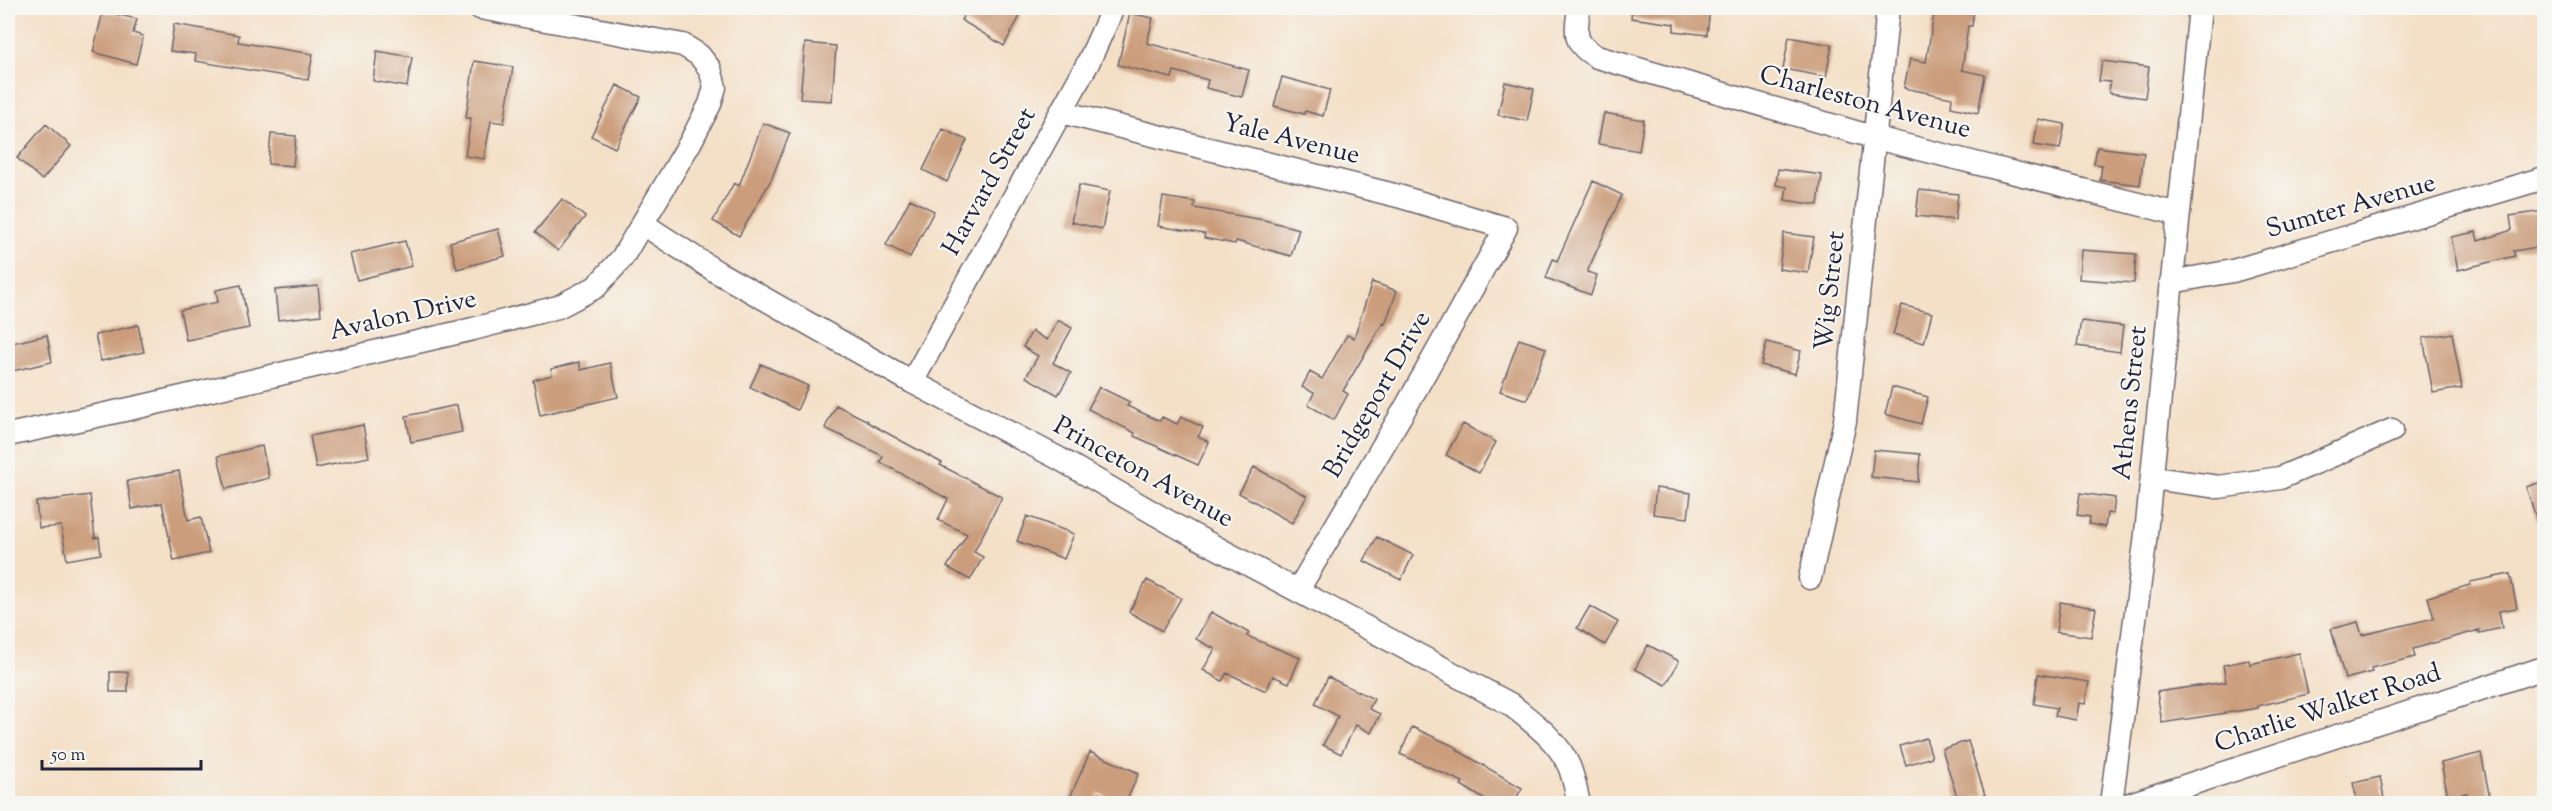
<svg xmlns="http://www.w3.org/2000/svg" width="2552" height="811" font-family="'Sorts Mill Goudy',serif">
<rect width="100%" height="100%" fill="#f6f6f2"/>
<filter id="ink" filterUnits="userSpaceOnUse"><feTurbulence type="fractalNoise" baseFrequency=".0167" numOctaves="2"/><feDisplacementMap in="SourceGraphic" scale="12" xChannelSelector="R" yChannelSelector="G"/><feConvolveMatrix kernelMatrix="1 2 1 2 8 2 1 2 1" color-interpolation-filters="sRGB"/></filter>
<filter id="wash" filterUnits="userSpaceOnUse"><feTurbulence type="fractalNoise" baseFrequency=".008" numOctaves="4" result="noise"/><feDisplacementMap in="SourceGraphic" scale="24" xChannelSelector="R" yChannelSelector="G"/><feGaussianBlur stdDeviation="1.35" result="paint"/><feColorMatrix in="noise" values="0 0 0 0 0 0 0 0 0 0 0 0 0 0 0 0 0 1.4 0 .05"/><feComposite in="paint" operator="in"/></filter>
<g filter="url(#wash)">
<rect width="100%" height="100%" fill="#f4e0c7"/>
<g id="blocks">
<path fill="#cb9d7b" d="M968 8H1005L1020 16 1004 46 961 20Z
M1632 8H1710L1707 35 1674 31V24L1631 18Z
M1935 8H1974L1972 26H1968L1962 70 1985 75 1978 113 1951 107 1952 98 1904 88 1910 59 1926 62Z
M103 11 137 19 133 33 143 36 136 64 93 52Z
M1130 13 1153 18 1147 43 1249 70 1242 97 1206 88 1208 80 1174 71 1172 78 1118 65Z
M174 24 239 35 238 42 313 54 308 80 195 61 196 54 170 51Z
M1789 37 1832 45 1826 77 1783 69Z
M805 43 836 46 832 101 800 99Z
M377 51 412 57 407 87 373 81Z
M474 61 513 67 504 123 491 121 484 159 465 156 471 118H466Z
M2102 61 2149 67 2145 98 2109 93 2110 82 2099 81Z
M1282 77 1330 90 1323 116 1305 111 1304 114 1274 106Z
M1505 82 1534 89 1527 121 1498 115Z
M617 85 641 97 615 148 591 136Z
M1604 113 1644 120 1639 151 1598 144Z
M2038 119 2065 124 2060 149 2034 145Z
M763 123 790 133 771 180 739 236 713 221 734 183 739 186Z
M46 124 71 146 42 180 17 158Z
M943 129 967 140 947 182 923 170Z
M271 134 296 136 293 166 268 164Z
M2097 147 2144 153 2140 185 2100 180 2102 165 2094 164Z
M1778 169 1822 175 1818 205 1785 200 1787 187 1776 185Z
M1593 181 1622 195 1587 272 1597 275 1591 295 1546 278 1553 259 1557 261Z
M1079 185 1110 191 1102 229 1071 222Z
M1919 190 1958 194 1955 220 1916 216Z
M1163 197 1195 202 1194 208 1264 220 1299 229 1291 256 1236 241 1235 244 1204 238 1205 234 1158 226Z
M562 199 585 217 558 251 535 232Z
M910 199 934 211 910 257 886 245Z
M2544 211V246L2513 251 2515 256 2458 270 2451 237 2476 232 2478 241 2512 230 2510 216Z
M498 229 505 256 457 269 450 242Z
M1784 233 1814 237 1808 273 1779 269Z
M405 241 412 266 357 280 350 254Z
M2081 250 2136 254 2134 283 2079 279Z
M1372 282 1397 291 1385 324 1383 323 1343 391 1348 394 1334 420 1308 405 1314 393 1302 387 1310 372 1322 379 1347 335 1354 338Z
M241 285 249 328 186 340 180 310 218 302 216 290Z
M318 286 321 315 278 320 275 290Z
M1902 305 1932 313 1924 343 1893 334Z
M1058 320 1072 328 1053 363 1071 373 1058 395 1026 377 1038 356 1023 347 1032 331 1047 340Z
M2081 321 2123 326 2120 352 2077 346Z
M138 325 144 352 101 361 95 335Z
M2452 333 2462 388 2433 393 2423 338Z
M47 335 52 362 8 372V344Z
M1519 339 1546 348 1527 400 1500 391Z
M1767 342 1801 351 1795 374 1761 365Z
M579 362 581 370 610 363 618 397 540 415 533 380 552 375 551 369Z
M761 364 808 386 797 410 750 387Z
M1099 387 1130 402 1127 406 1160 421 1162 417 1177 424 1181 417 1203 427 1198 437 1209 442 1198 465 1134 436 1135 433 1088 409Z
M1892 387 1928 397 1921 424 1885 414Z
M457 405 462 432 411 442 406 416Z
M836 405 868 421 867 422 942 463 940 465 1002 497 974 552 983 557 970 580 947 567 967 534 938 520 948 499 880 462 883 456 825 428Z
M1463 424 1496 442 1479 473 1446 455Z
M363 425 369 457 316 468 310 436Z
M262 446 269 478 226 489 218 456Z
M1874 450 1920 454 1918 482 1871 477Z
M1254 467 1307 496 1292 523 1239 493Z
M179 471 188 520 201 517 209 553 174 561 162 503 132 509 127 481Z
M2544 481V532L2541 533 2526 487Z
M1656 488 1691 493 1688 518 1653 514Z
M2080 493 2115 498 2113 514 2107 513 2105 527 2089 524 2090 517 2077 515Z
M90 495 95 538 99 537 101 554 67 560 61 526 39 528 36 502Z
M1027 516 1074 534 1064 559 1017 541Z
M1377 537 1413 555 1401 580 1364 561Z
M2510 574 2517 608 2499 611 2502 628 2479 633V630L2413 649 2415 657 2371 668 2372 672 2345 679 2331 629 2358 622 2362 635 2434 618 2428 597 2470 585V582Z
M1147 580 1181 598 1162 631 1129 612Z
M2060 602 2096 608 2091 637 2056 632Z
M1590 606 1618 622 1605 645 1577 628Z
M1211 612 1249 633 1247 636 1300 658 1289 683 1273 676 1266 691 1227 673 1222 681 1203 670 1215 649 1196 639Z
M1648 645 1679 661 1666 685 1635 669Z
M2299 653 2308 694 2258 706V708L2162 723 2157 692 2226 682 2223 665 2249 660 2250 664Z
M110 672H128V692H110Z
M2038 674 2089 682 2085 704 2079 703 2076 720 2055 716 2057 708 2034 704Z
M1328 677 1374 699 1369 709 1380 714 1371 733 1356 725 1341 754 1323 745 1338 716 1315 704Z
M1412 727 1458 748 1457 750 1522 788 1513 804H1492L1461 785 1463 782 1400 754Z
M1926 738 1932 757 1906 765 1900 746Z
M1968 741 1985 795 1959 803 1942 749Z
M1090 752 1139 773 1125 804 1098 793 1094 804H1067Z
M2481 753 2491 804H2468L2467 793 2448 797 2441 763Z
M2380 777 2385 804H2358L2353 783Z"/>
</g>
</g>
<g filter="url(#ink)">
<use href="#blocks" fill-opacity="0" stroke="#6c646c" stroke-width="1.5"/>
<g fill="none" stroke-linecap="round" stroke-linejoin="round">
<g stroke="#6c646c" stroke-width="25">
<path id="minor" d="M1579 8C1576 33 1572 43 1597 57L1876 138 2178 214
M1061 112 1398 196 1506 228 1407 405 1298 590
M643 224 717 272 912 382 1058 458 1178 527 1510 704C1532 722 1558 740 1569 766 1574 778 1576 791 1579 804
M2171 282 2233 271 2544 178
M912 382 1088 63 1113 8
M8 435 143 406 473 329 558 307 596 287 622 258 690 143 710 104 715 87 710 69 699 55 683 45 480 8
M2152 478 2219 487 2280 478 2392 430
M1810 578 1845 421 1888 8
M2111 804 2145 543 2200 8
M2130 804 2544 668"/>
</g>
<use href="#minor" stroke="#fff" stroke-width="22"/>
</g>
</g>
<g text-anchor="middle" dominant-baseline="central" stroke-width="4.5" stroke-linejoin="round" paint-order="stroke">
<g font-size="26" fill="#22223b" stroke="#f6f6f2">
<text transform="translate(1865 103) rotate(15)">Charleston Avenue</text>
<text transform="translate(1291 140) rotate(14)">Yale Avenue</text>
<text transform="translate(990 182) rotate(-61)">Harvard Street</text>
<text transform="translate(2351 207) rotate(-16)">Sumter Avenue</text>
<text transform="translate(1831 291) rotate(-84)">Wig Street</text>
<text transform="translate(403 316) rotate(-13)">Avalon Drive</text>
<text transform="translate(1378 395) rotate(-60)">Bridgeport Drive</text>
<text transform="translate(2131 403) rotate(-84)">Athens Street</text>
<text transform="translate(1143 473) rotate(29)">Princeton Avenue</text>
<text transform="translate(2328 709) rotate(-18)">Charlie Walker Road</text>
</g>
</g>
<rect width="2552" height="811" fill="none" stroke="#f6f6f2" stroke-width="30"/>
<path d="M42 760v9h159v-9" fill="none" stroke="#22223b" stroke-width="3"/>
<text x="51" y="760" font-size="18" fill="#22223b" stroke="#f6f6f2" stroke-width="4.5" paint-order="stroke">50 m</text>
</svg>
